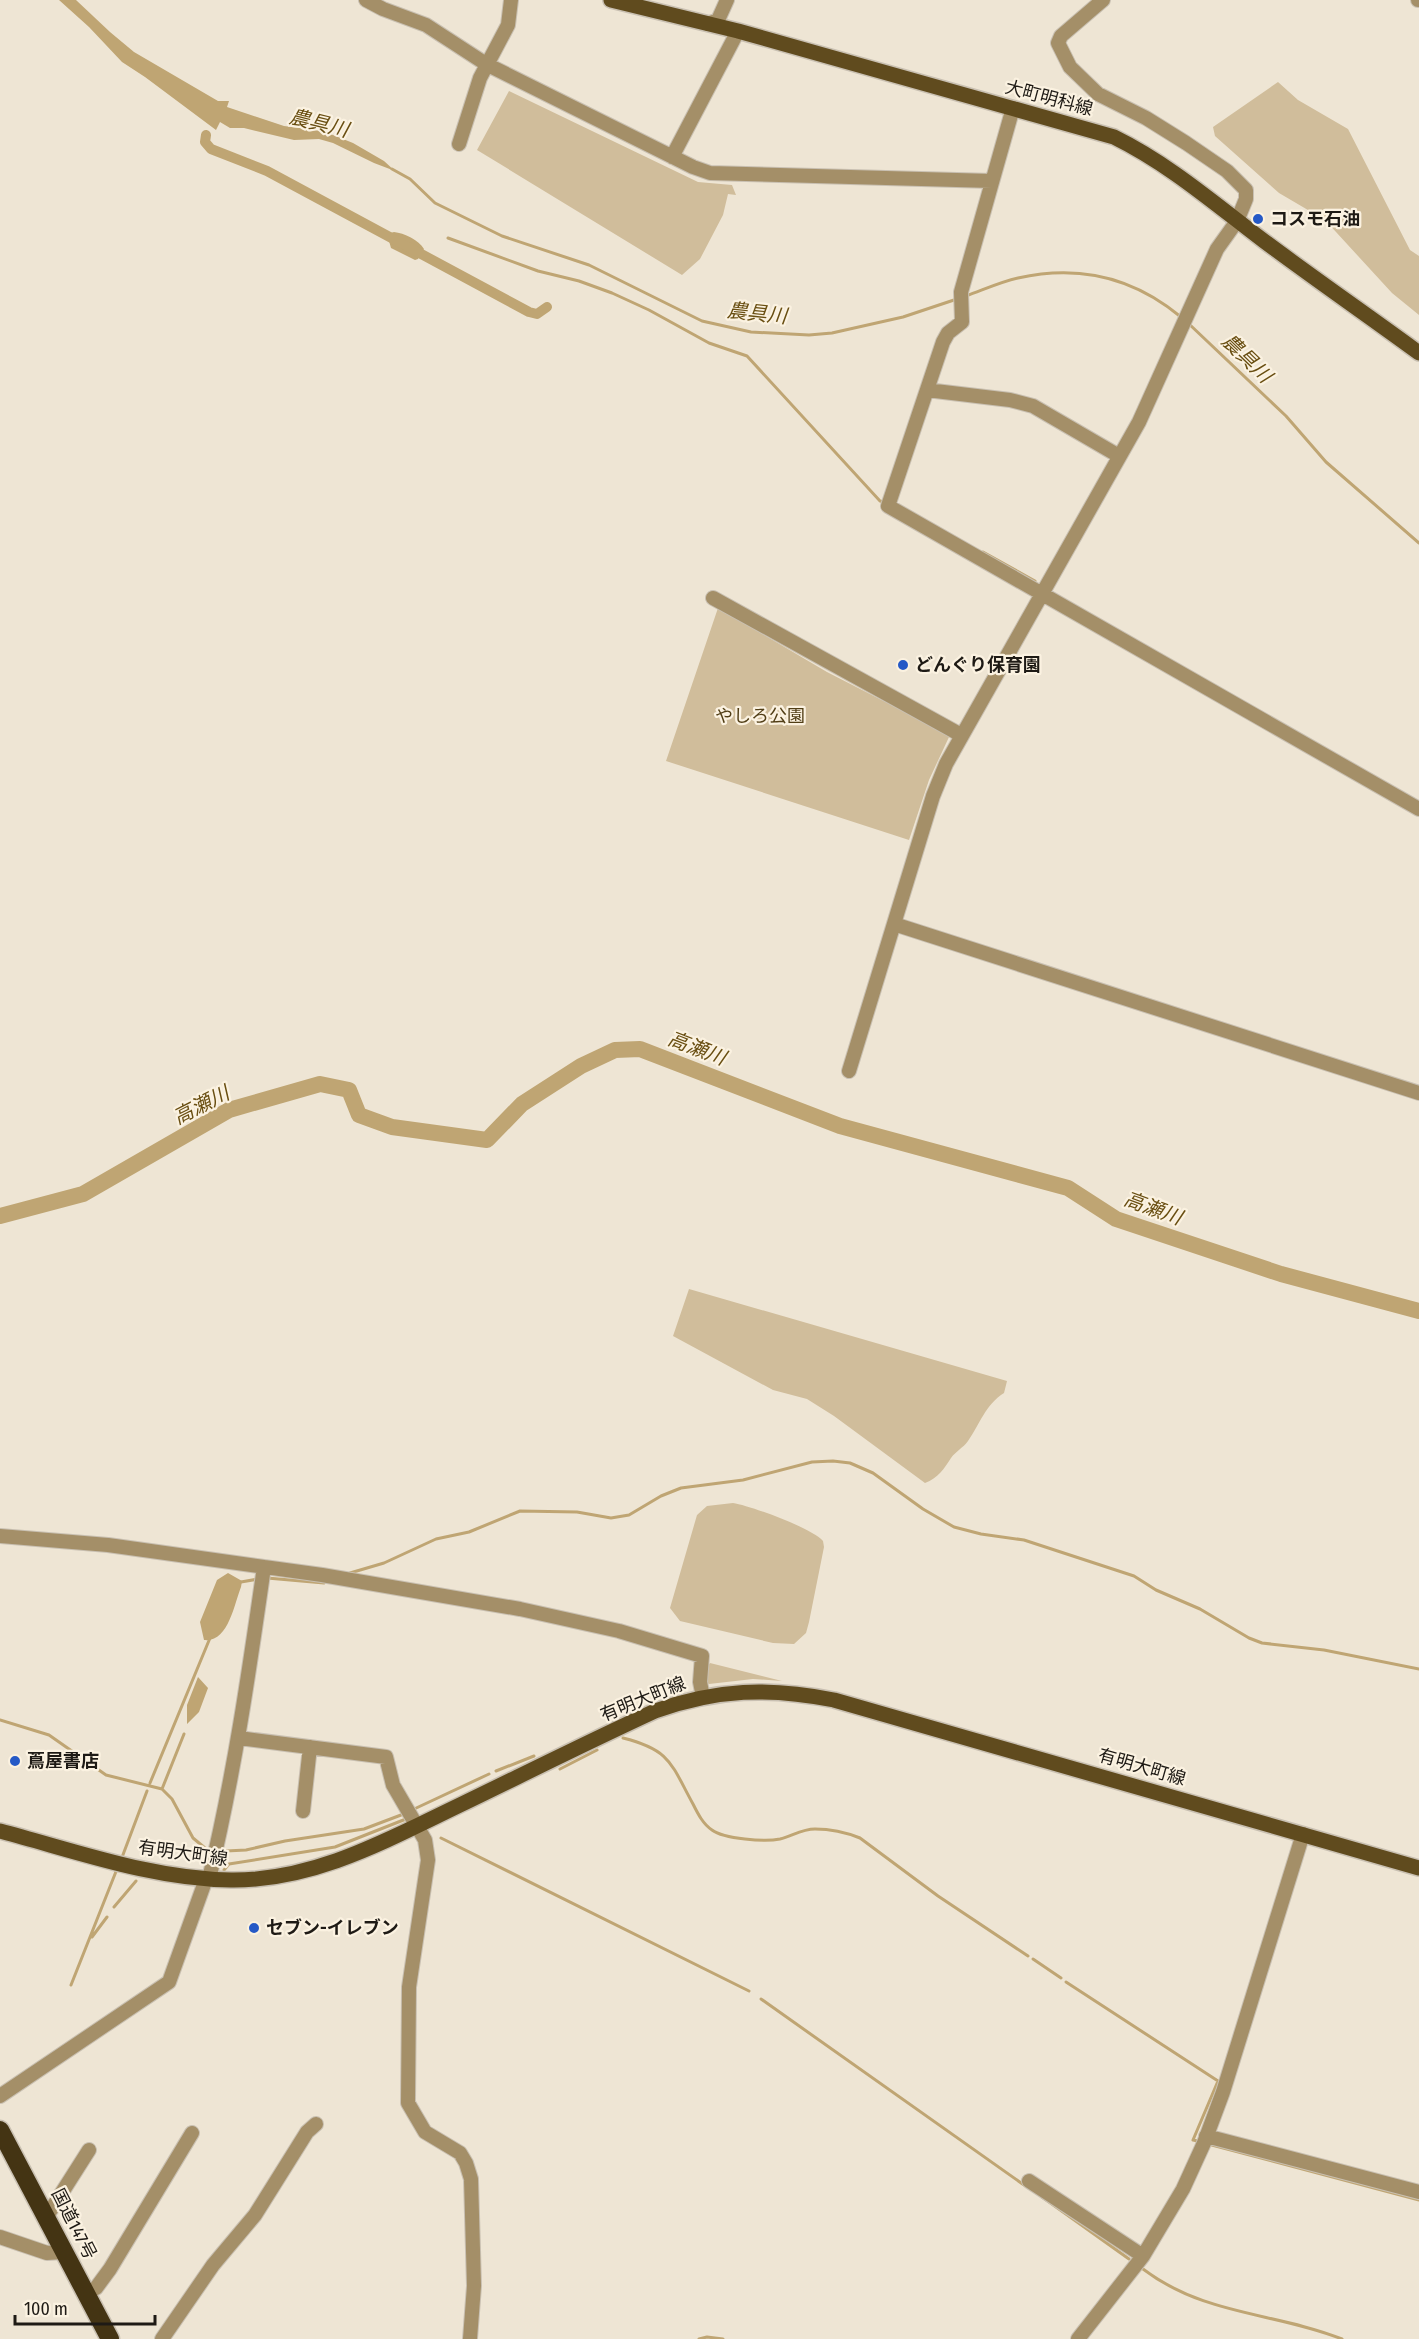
<svg xmlns="http://www.w3.org/2000/svg" width="1419" height="2339" font-family="'Fira Sans Condensed','Noto Sans JP',sans-serif">
<rect width="100%" height="100%" fill="#eee5d4"/>
<path fill="#d0bd9b" d="M1278 82 1298 100 1348 129 1410 250 1419 256V315L1392 293 1325 220 1279 193 1215 136 1213 127Z
M509 91 698 182 732 185 736 195 728 194 723 215 700 259 682 275 477 150Z
M718 608 827 672 946 733 949 737 929 780 909 840 666 761Z
M689 1289 1007 1381 1004 1393C985 1405 980 1424 968 1441 963 1448 956 1451 951 1458 944 1469 938 1478 925 1483L834 1416 807 1399 773 1390 673 1336Z
M733 1503C751 1506 812 1528 823 1541L824 1547 809 1622 806 1633 794 1644 773 1643 680 1621 670 1608 697 1515 707 1506Z
M710 1663 782 1681 753 1679 709 1684 706 1682 707 1667Z"/>
<path fill="#bfa573" d="M59 0H76L110 32 134 52 218 101H229L227 107 284 126 323 131 353 143 384 161 395 171 374 163 333 143 319 139 294 140 244 128H230L220 122 216 130 145 77 122 62 89 27Z
M394 232C404 233 419 240 424 249L418 259 415 260 391 248 387 234Z
M228 1573 242 1581 241 1587C234 1605 228 1643 204 1640L200 1622 217 1580Z
M198 1677 208 1688 199 1712 187 1724V1705Z"/>
<g fill="none" stroke-linecap="round" stroke-linejoin="round">
<path stroke="#bfa573" stroke-width="3" d="M392 169 410 179 435 203 502 236 589 265 702 321 751 332 809 335 832 333 903 317 957 299
M448 238 538 271 579 281 612 293 649 310 709 343 747 356 880 501 884 502
M966 296C983 290 1000 282 1018 278 1080 264 1133 277 1181 317
M1188 323 1286 416 1326 462 1419 543
M983 552 1035 581
M350 1573 384 1563 436 1539 469 1532 520 1511 577 1512 611 1518 629 1515 661 1496 681 1488 743 1480 812 1462 833 1461 850 1463 873 1473 923 1509 954 1527 981 1534 1024 1540 1134 1576 1156 1590 1200 1609 1249 1638 1262 1643 1324 1650 1419 1669
M267 1578 324 1583
M241 1582 258 1579
M0 1720 49 1735 106 1775 162 1789 184 1734
M623 1738C671 1750 671 1764 693 1804 698 1814 703 1824 712 1830 724 1839 765 1842 780 1839 792 1836 802 1829 815 1829 831 1829 845 1832 860 1838L938 1896 1028 1956
M560 1769 597 1750
M496 1771 534 1756
M150 1783 210 1638
M162 1789 172 1799 193 1838 211 1853
M412 1810 489 1774
M441 1838 749 1991
M226 1851 246 1850 285 1841 364 1829 401 1815
M121 1860 147 1791
M224 1870 229 1864 335 1847 406 1819
M114 1907 136 1881
M92 1937 107 1917
M1033 1959 1061 1978
M1066 1982 1218 2081 1193 2140 1202 2142
M71 1985 117 1869
M761 1999 1024 2185
M1208 2144 1419 2200
M1042 2197 1129 2259
M1143 2269C1205 2316 1274 2312 1342 2339
M699 2339 707 2337 723 2339"/>
<path stroke="#bfa573" stroke-width="10" d="M206 135 205 142 211 149 267 171 529 312 537 314 547 307"/>
<path stroke="#bfa573" stroke-width="16" d="M0 1216 83 1194 229 1110 320 1084 349 1090 359 1115 392 1127 487 1140 522 1104 581 1066 615 1050 640 1049 840 1126 1068 1188 1116 1219 1281 1274 1419 1311"/>
<g stroke="#c9c0b2" stroke-width="16">
<path id="minor" d="M366 0 383 9 426 25 486 64 693 167 710 173 992 181
M1418 0H1419
M708 24 718 20 727 0
M1013 108 961 292 962 322 948 333 943 342 888 506 1419 809
M459 144 480 78 508 25 511 0
M672 157 738 31
M927 390 1010 400 1033 406 1119 456
M713 598 961 735
M894 924 1419 1093
M849 1071 933 796 946 764 1139 422 1217 249 1237 221 1246 199V190L1227 171 1186 143 1146 118 1098 94 1070 67 1058 43 1061 36 1103 0
M0 1536 108 1545 322 1575 520 1609 619 1631 702 1656 700 1682 703 1697
M239 1738 386 1757 393 1785 425 1840 428 1860 409 1987 408 2103 425 2132 460 2153 466 2163 471 2179 474 2286 470 2339
M303 1811 310 1747
M209 1879C234 1776 249 1672 264 1567
M0 2096 169 1982 206 1879
M1206 2136 1419 2192
M1029 2181 1143 2256
M47 2216 89 2150
M0 2237 47 2253 63 2252
M87 2293 96 2288 110 2269 192 2133
M162 2339 213 2265 255 2215 307 2132 316 2124
M1078 2339 1143 2256 1183 2189 1204 2143 1223 2092 1303 1834"/>
</g>
<g stroke="#c9c0b2" stroke-width="18">
<path id="major" d="M611 0 738 31 1114 137C1169 164 1215 204 1264 241 1315 279 1367 315 1419 353
M0 1831C76 1851 152 1879 231 1880 315 1881 389 1839 462 1804 526 1773 590 1741 655 1711 717 1689 769 1687 834 1700L1419 1868"/>
</g>
<g stroke="#c9c0b2" stroke-width="21">
<path id="highway" d="M0 2130 110 2339"/>
</g>
<use href="#minor" stroke="#a48f68" stroke-width="14"/>
<use href="#major" stroke="#604b1e" stroke-width="15"/>
<use href="#highway" stroke="#443413" stroke-width="18"/>
</g>
<g fill="#2559c6" stroke="#fbf2e1" stroke-width="2">
<circle cx="1258" cy="219" r="6"/>
<circle cx="903" cy="665" r="6"/>
<circle cx="15" cy="1761" r="6"/>
<circle cx="254" cy="1928" r="6"/>
</g>
<g text-anchor="middle" dominant-baseline="central" stroke-width="4.5" stroke-linejoin="round" paint-order="stroke">
<g font-size="18" fill="#1e1a15" stroke="#fbf2e1">
<text transform="translate(1049 98) rotate(15)">大町明科線</text>
<text transform="translate(643 1699) rotate(-22)">有明大町線</text>
<text transform="translate(1142 1767) rotate(16)">有明大町線</text>
<text transform="translate(183 1853) rotate(8)">有明大町線</text>
<text transform="translate(74 2224) rotate(63)">国道147号</text>
</g>
<g font-size="18" font-weight="bold" fill="#1e1a15" stroke="#fbf2e1" text-anchor="start">
<text x="1270" y="219">コスモ石油</text>
<text x="915" y="665">どんぐり保育園</text>
<text x="27" y="1761">蔦屋書店</text>
<text x="266" y="1928">セブン-イレブン</text>
</g>
<g font-size="18" fill="#513e16" stroke="#fbf2e1">
<text x="760" y="716">やしろ公園</text>
</g>
<g font-size="20" font-style="italic" fill="#694e11" stroke="#fbf2e1">
<text transform="translate(319 123) rotate(14)">農具川</text>
<text transform="translate(757 313) rotate(6)">農具川</text>
<text transform="translate(1247 358) rotate(44)">農具川</text>
<text transform="translate(697 1048) rotate(21)">高瀬川</text>
<text transform="translate(201 1105) rotate(-27)">高瀬川</text>
<text transform="translate(1153 1208) rotate(20)">高瀬川</text>
</g>
</g>
<path d="M15 2315v9h140v-9" fill="none" stroke="#1e1a15" stroke-width="3"/>
<text x="24" y="2315" font-size="18" fill="#1e1a15" stroke="#fbf2e1" stroke-width="4.5" paint-order="stroke">100 m</text>
</svg>
